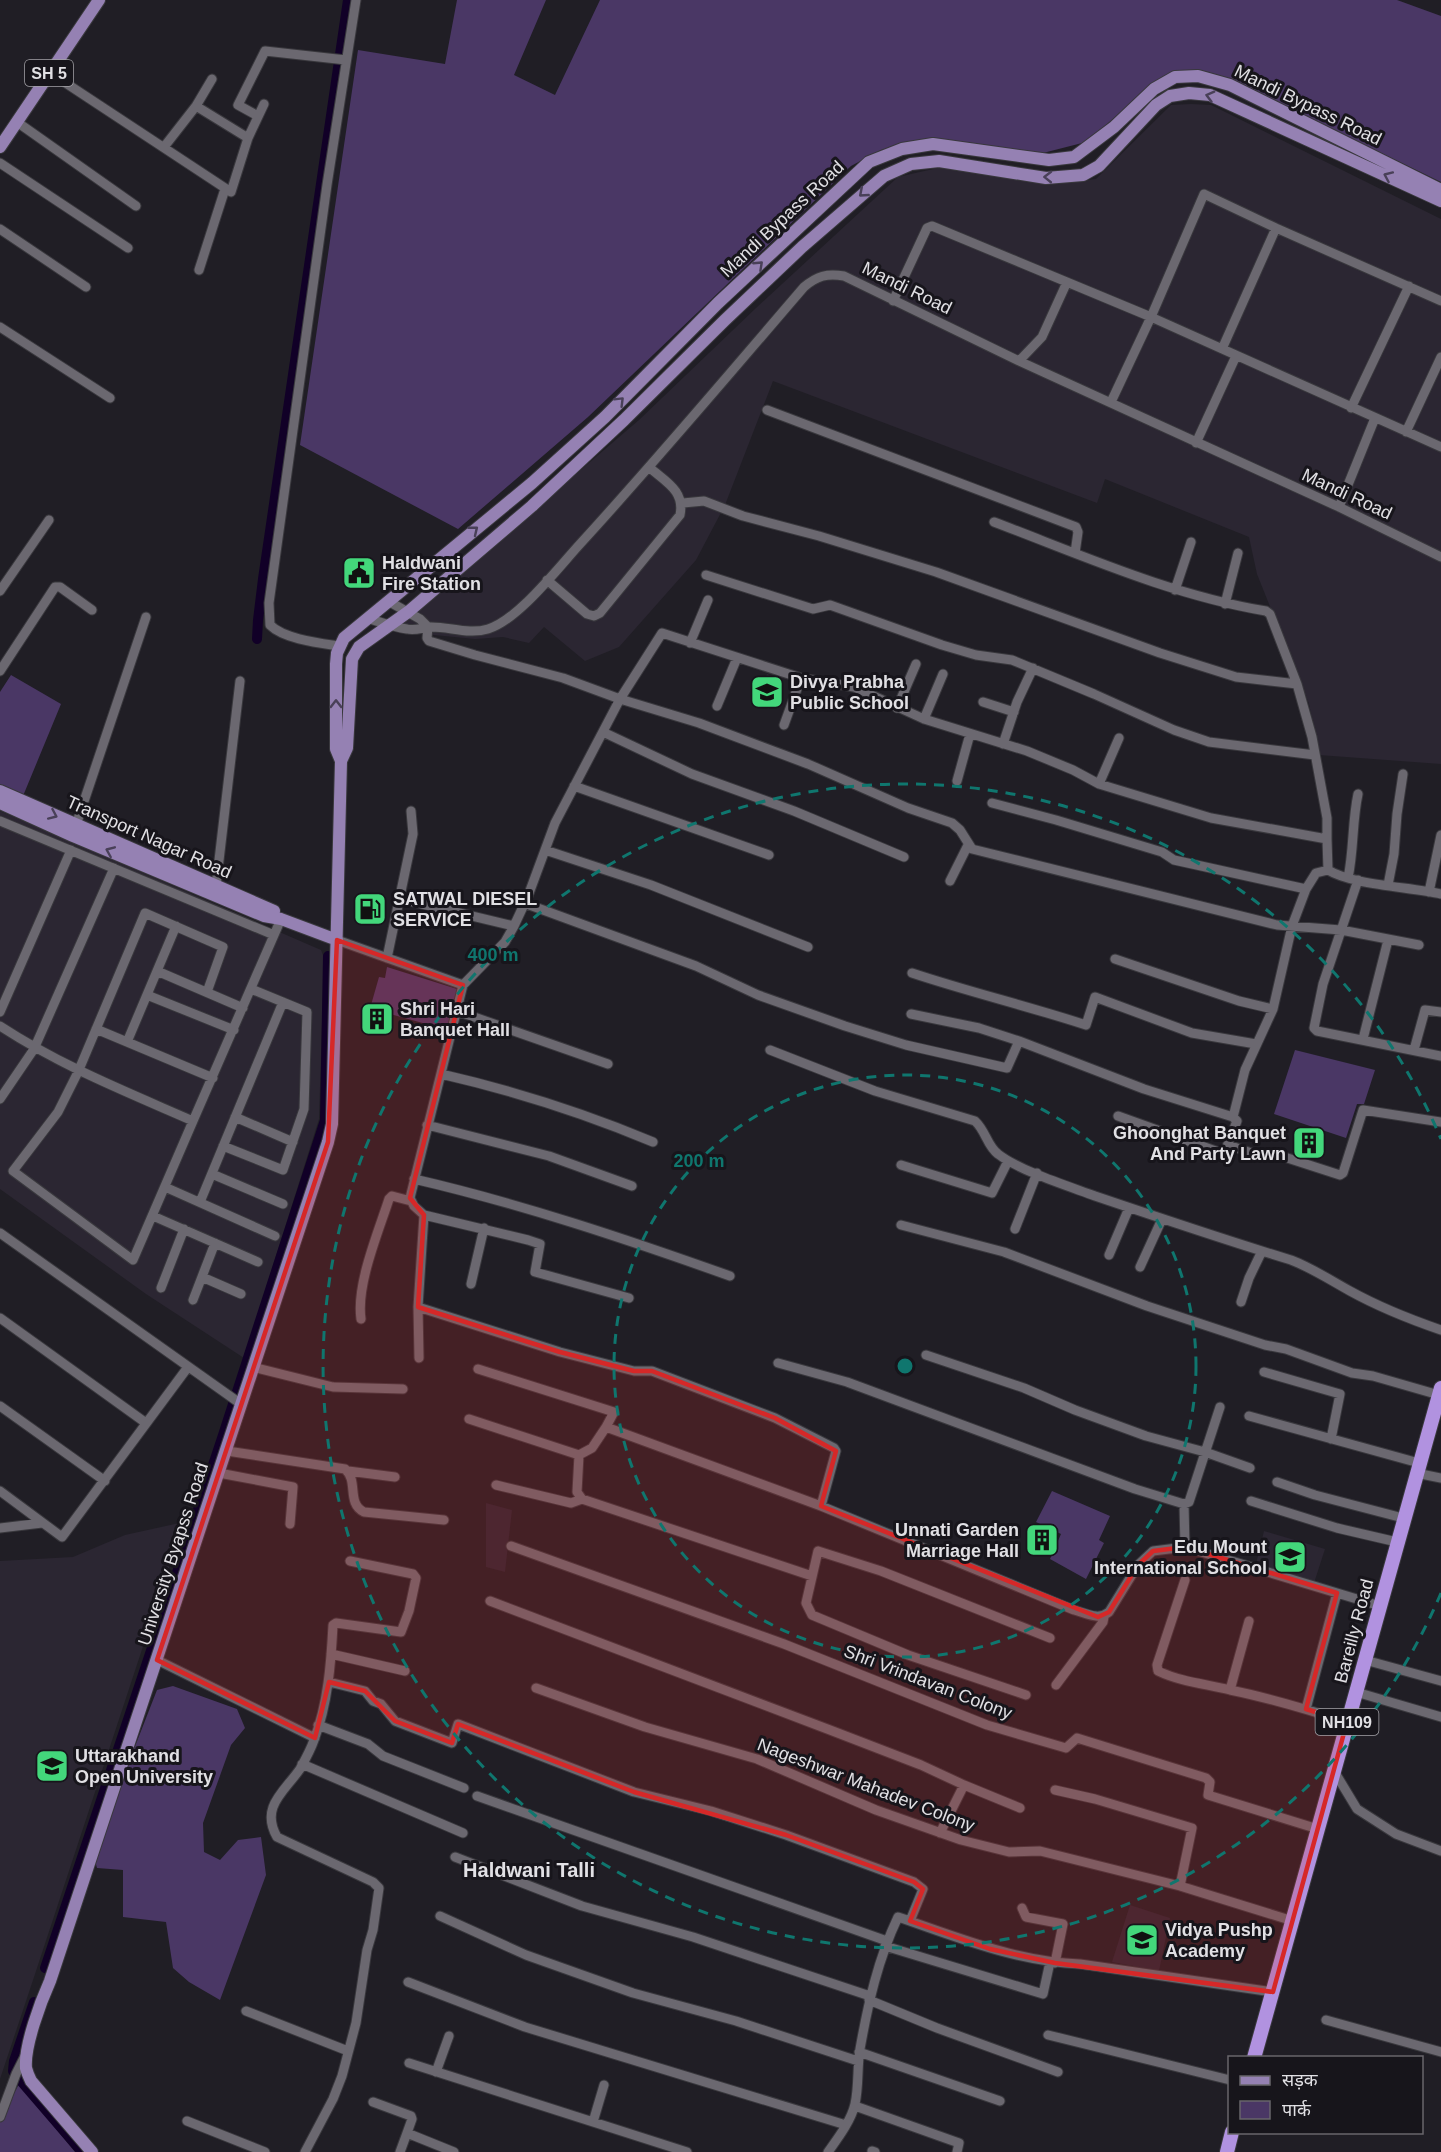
<svg xmlns="http://www.w3.org/2000/svg" width="1441" height="2152" font-family="Helvetica,'Noto Sans Devanagari',sans-serif">
<rect width="100%" height="100%" fill="#201e25"/>
<path fill="#2b2632" d="M1191 104 1211 105 1441 219V764L1319 755 1309 704 1257 574 1249 537 1105 479 1097 503 773 381 725 505 696 560 619 647 585 661 544 627 529 643 503 637 475 639 393 631 639 420 756 308 898 177 942 167 1049 184 1096 179 1171 105Z
M767 674 780 680 769 709 754 704Z
M0 811 321 950 324 958 319 1119 244 1358 146 1294 0 1189Z
M486 1503 512 1510 505 1572 486 1567Z
M184 1522 36 1971 0 2079V1561L73 1557 125 1535Z
M1264 1531 1325 1549 1314 1583 1256 1564Z
M1130 1905 1170 1918 1159 1971 1112 1962Z"/>
<path fill="#4a3765" d="M457 0H546L514 75 555 95 600 0H1397L1441 16V182L1321 124 1212 74 1187 71 1162 77 1086 142 1039 154 928 139 881 150 851 166 588 417 458 529 300 445 358 50 445 64Z
M11 675 61 704 23 796 0 785V692Z
M387 967 457 989 448 1030 372 1009 373 1005H371L379 977 385 978Z
M1295 1050 1375 1070 1364 1104H1357L1346 1138 1274 1114Z
M1052 1491 1110 1516 1099 1540 1104 1543 1086 1579 1050 1559 1061 1534 1036 1522Z
M173 1686 237 1709 245 1728 231 1745 203 1823 204 1852 220 1860 238 1840 261 1837 266 1875 220 2000 189 1982 173 1968 166 1922 123 1917V1870L97 1868 93 1854 157 1690Z
M19 2084 75 2152H0V2120Z"/>
<g fill="none" stroke-linecap="round" stroke-linejoin="round">
<path stroke="#110027" stroke-width="10" d="M257 639 258 620 263 579 348 0
M45 1968 223 1435 325 1120 328 956
M13 2071 14 2061 34 2002
M20 2080 82 2152"/>
<g stroke="#39383d" stroke-width="11">
<path id="minor" d="M49 72 231 192 248 138 264 104
M196 106 248 138
M258 116 238 105 265 51 346 60
M17 122 136 206
M164 147 196 106 212 79
M0 163 128 248
M0 229 86 287
M199 270 225 189
M893 301 927 228 932 226 1151 317 1441 447
M0 327 110 398
M1222 349 1276 228
M1019 361 1042 337 1067 282
M1111 402 1151 317 1204 194 1276 228 1441 301
M1351 408 1409 286
M767 410 1076 527 1078 532 1075 553
M1406 432 1441 357
M1196 443 1236 356
M683 503 704 501 743 516 819 536 936 572 1160 653 1236 677 1297 684
M1339 507 1375 418
M994 522C1084 556 1171 595 1266 611L1270 614 1297 684 1312 737 1327 818V839
M706 575 813 609 830 605 942 645 976 655 1012 660 1094 694 1174 730 1209 742 1315 755
M547 580 587 614 594 616 600 613 680 515C685 491 666 482 650 468
M1175 590 1191 542
M0 591 49 520
M388 601 420 619 428 627
M1225 604 1238 553
M367 618C380 622 393 627 407 629 415 631 421 628 429 627 448 626 468 635 488 629 518 620 558 568 580 544 657 460 730 373 804 287 817 276 827 273 844 276L1019 361 1339 507 1441 557
M428 627 427 638 429 641 475 655 563 678 620 699 699 723 808 764 908 808 952 823 960 830 972 849 1277 925 1341 930 1419 945
M690 643 708 600
M339 646C319 643 284 639 270 625L269 603 327 185 356 0
M0 671 55 587H60L92 610
M983 702 1014 712
M717 706 737 658
M897 708 916 664
M924 719 943 674
M784 725 801 678
M603 732 692 774 794 811 904 857
M1003 744 1017 702 1033 668
M957 781 970 734
M1099 784 1119 738
M574 786 769 855
M992 803 1056 820 1162 852 1174 860 1306 889
M0 821 274 935
M76 825 146 617
M545 850 651 885 808 947
M1348 878C1354 849 1352 822 1358 794
M1358 880 1323 984 1314 1028 1317 1031 1441 1056
M950 881 968 845
M1388 885 1394 854 1397 814 1403 774
M216 886 240 681
M1429 892 1441 835
M401 899 514 926
M524 903 696 966 758 995 845 1026 906 1045 1007 1068 1019 1041
M337 940 463 985
M387 958 413 834 411 811
M1115 959 1239 1001 1273 1009
M157 971 243 1008
M912 973C969 992 1028 1006 1086 1025L1095 997 1192 1033 1256 1044
M147 995 234 1030
M457 1011 608 1064
M0 1012 71 850
M911 1014 979 1028 1019 1041 1144 1089 1233 1117 1245 1070 1273 1009 1292 926 1306 889 1316 873 1328 870
M0 1026C61 1066 127 1092 193 1121L281 919
M96 1029 213 1078
M1363 1039 1388 940
M127 1042 176 926
M770 1050 875 1091 975 1121C986 1131 987 1146 998 1154 1020 1171 1068 1186 1095 1196 1160 1218 1225 1240 1291 1260 1312 1268 1330 1280 1350 1291 1379 1307 1409 1319 1441 1330
M1414 1050 1425 1010 1441 1012
M441 1074C515 1091 584 1113 653 1142
M0 1099 34 1049 114 868
M1118 1116 1224 1154 1237 1121 1233 1117
M235 1117 293 1142
M193 1121 133 1260 13 1171 58 1112 78 1072 145 913 223 947 207 992
M427 1125 549 1156 632 1186
M1228 1145 1263 1157 1275 1154 1340 1175 1343 1173 1363 1110 1441 1122
M223 1146 283 1170 304 1109 307 1012 251 989
M901 1165 992 1193 1008 1161
M212 1174 283 1204
M414 1179C522 1204 626 1239 730 1276
M165 1187 275 1236
M200 1202 283 1002
M424 1215 528 1240 540 1244 535 1272 629 1298
M153 1216 258 1262
M901 1225 1004 1252 1147 1306 1265 1345 1286 1349 1352 1373 1373 1376 1439 1395
M1015 1229 1037 1173
M0 1233 241 1404
M1109 1255 1129 1208
M1140 1267 1162 1219
M202 1277 241 1294
M471 1284 484 1228
M161 1288 184 1229
M193 1300 215 1243
M1241 1302 1249 1278 1262 1251
M418 1307 560 1352 634 1371H652L775 1418 834 1448 836 1451 821 1506 1074 1610C1086 1613 1098 1621 1109 1612L1138 1565 1153 1551 1185 1547 1380 1606
M0 1318 146 1423
M361 1319C356 1285 378 1233 389 1199L392 1196 411 1201
M926 1355 1024 1388 1075 1410 1146 1436 1205 1452 1250 1468
M419 1358 418 1307 424 1215 414 1206 410 1198 463 985 505 942 514 926 528 896 555 823 620 699 662 633 801 678 854 687 924 719 1027 751 1073 770 1099 784 1211 818 1327 839 1328 870C1352 885 1411 887 1441 894
M778 1363 847 1382 1135 1489 1184 1504 1189 1502 1220 1407
M253 1367 333 1387 403 1389
M478 1369 614 1412 606 1427 821 1506
M1264 1372 1340 1394 1331 1439
M0 1406 105 1481
M1249 1416 1419 1463
M469 1419 579 1455 577 1492 582 1499 812 1576
M227 1451 345 1469C359 1481 346 1503 364 1512L444 1520
M579 1455 592 1448 606 1427
M348 1471 395 1477
M219 1473 293 1487 290 1524
M1416 1473 1441 1478
M1277 1482 1315 1495 1403 1518
M496 1485 571 1503 582 1499
M0 1491 62 1537 188 1367
M1251 1501 1337 1528 1397 1542
M1184 1504 1185 1547
M0 1528 42 1523
M511 1546 784 1644 987 1725 1066 1748 1077 1738 1206 1778 1210 1782 1208 1795 1318 1829
M1185 1580 1157 1665 1158 1671C1181 1682 1206 1684 1230 1690 1270 1698 1309 1710 1347 1722
M490 1601 830 1730 921 1765 964 1785 940 1833
M331 1654 405 1671
M157 1660 315 1738
M1365 1660 1441 1681
M329 1682 365 1691 373 1701 381 1704 395 1721 452 1743 458 1724 634 1792 711 1811 786 1835 914 1882 923 1889 910 1921
M1056 1685 1103 1622 1104 1617
M536 1688 645 1727 757 1759 876 1810 961 1840 1009 1852 1040 1851 1180 1886 1293 1921
M1230 1690 1249 1621
M1356 1692 1441 1717
M1026 1695 908 1655 812 1615 806 1603 818 1551 881 1571 1050 1638
M1306 1709 1337 1593
M318 1725 368 1744 383 1756 464 1788
M302 1764 463 1833
M1334 1771 1357 1809 1396 1834 1441 1851
M964 1785 1020 1808
M1055 1790 1095 1799 1192 1828 1180 1886
M477 1796 887 1941
M455 1857 582 1906 693 1937 870 1996
M1022 1908 1026 1917 1063 1924 1055 1963
M440 1916 526 1955 633 1993 736 2021 858 2061
M885 1946 1043 1994 1050 1962
M408 1982 525 2027 846 2125
M869 2000 937 2028 1058 2072
M246 2011 348 2051
M1326 2020 1441 2052
M1048 2035 1230 2080
M859 2052 1000 2101
M409 2063 687 2152
M436 2072 449 2036
M373 2102 411 2116 412 2119 407 2133 454 2152
M855 2106 959 2143 957 2152
M0 2117 16 2074 25 2056
M187 2121 265 2152
M593 2122 604 2085
M872 2151 875 2152
M305 2152 333 2099 342 2076 356 2023 367 1950 373 1930 379 1888 373 1882 277 1837C260 1807 284 1792 300 1769 305 1760 311 1749 314 1740 328 1704 331 1663 333 1625L336 1623 401 1632 409 1611 416 1578 413 1574 350 1561
M400 2152 407 2133
M828 2152C838 2138 851 2121 855 2104 859 2086 857 2067 860 2049 868 2004 878 1959 898 1917 957 1937 1017 1962 1080 1964L1273 1992"/>
</g>
<g stroke="#39383d" stroke-width="14">
<path id="major" d="M0 147 99 0
M341 761 336 749V664L337 653 344 638 532 483 605 417 718 303 869 162 902 149 933 144 1049 160 1074 157 1114 127 1154 89 1175 77 1198 76 1230 85 1441 190
M0 791 274 911
M0 803 73 836 264 916 281 919 337 940
M92 2152 31 2081C29 2077 27 2072 26 2068 24 2046 41 2001 50 1981L328 1142 332 1124 341 761 347 748 352 659 359 647 408 612 532 506 624 420 725 320 802 247 884 176 911 164 939 161 1046 178 1083 175 1099 166 1156 105 1170 96 1189 93 1210 95 1441 201"/>
</g>
<g stroke="#39383d" stroke-width="16">
<path id="highway" d="M1254 2058 1441 1388
M1227 2152 1232 2132"/>
</g>
<use href="#minor" stroke="#6b6870" stroke-width="9"/>
<use href="#major" stroke="#9581b3" stroke-width="12"/>
<use href="#highway" stroke="#b192e0" stroke-width="14"/>
</g>
<defs><path id="oneway-chevron" d="M-2-3.5L2.5 0L-2 3.5" fill="none" stroke-width="1.6" stroke-linecap="round" stroke-linejoin="round" transform="scale(1.5)"/></defs>
<g stroke="#494058">
<use href="#oneway-chevron" transform="translate(1210 96) rotate(-165)"/>
<use href="#oneway-chevron" transform="translate(1388 176) rotate(-156)"/>
<use href="#oneway-chevron" transform="translate(1048 177) rotate(-179)"/>
<use href="#oneway-chevron" transform="translate(863 193) rotate(139)"/>
<use href="#oneway-chevron" transform="translate(759 265) rotate(-43)"/>
<use href="#oneway-chevron" transform="translate(620 401) rotate(-45)"/>
<use href="#oneway-chevron" transform="translate(474 530) rotate(-39)"/>
<use href="#oneway-chevron" transform="translate(336 704) rotate(-90)"/>
<use href="#oneway-chevron" transform="translate(53 815) rotate(24)"/>
<use href="#oneway-chevron" transform="translate(110 851) rotate(-157)"/>
</g>
<path fill="#d62828" fill-opacity="0.2" stroke="#d62828" stroke-width="4.5" stroke-linejoin="round" d="M337 940 463 985 410 1198 424 1215 418 1307 560 1352 634 1371H652L775 1418 836 1451 821 1506 1098 1617 1109 1612 1138 1565 1153 1551 1185 1547 1337 1593 1306 1709 1347 1722 1273 1992 1055 1963 990 1949 910 1921 923 1889 914 1882 786 1835 634 1792 458 1724 452 1743 395 1721 365 1691 329 1682 315 1738 157 1660 328 1142Z"/>
<g fill="none" stroke="#0f766e" stroke-width="3" stroke-dasharray="10 8">
<circle cx="905" cy="1366" r="291"/>
<path d="M1441 1593A582 582 0 1 1 1441 1139"/>
</g>
<defs>
<g id="civic-square" transform="scale(1.725)"><rect x="-9" y="-9" width="18" height="18" rx="4" fill="#43d77b" stroke="#17151b"/><path d="M-.6-6.5H3V-4.5H.6V-3L4-1V1h2V6H-6V1h2V-1L-.6-3ZM-1.2 2.5V6h2.4V2.5Z" fill="#111"/></g>
<g id="school-square" transform="scale(1.725)"><rect x="-9" y="-9" width="18" height="18" rx="4" fill="#43d77b" stroke="#17151b"/><path d="M0-5L7-2L0 1L-7-2ZM-4 1L0 2.5L4 1V4Q0 6-4 4Z" fill="#111"/></g>
<g id="fuel-square" transform="scale(1.725)"><rect x="-9" y="-9" width="18" height="18" rx="4" fill="#43d77b" stroke="#17151b"/><path d="M-5.5-6h7V0h2V4h1.3V-2.5L3-4.5l.8-.8L6-3V5H2.5V1h-1V6h-7ZM-4.2-4.7v3.2H.2V-4.7Z" fill="#111"/></g>
<g id="building-square" transform="scale(1.725)"><rect x="-9" y="-9" width="18" height="18" rx="4" fill="#43d77b" stroke="#17151b"/><path d="M-4-6H4V6H1V3H-1V6H-4ZM-2.5-4.3h1.7v1.8h-1.7ZM.8-4.3h1.7v1.8H.8ZM-2.5-1h1.7V.8h-1.7ZM.8-1h1.7V.8H.8Z" fill="#111"/></g>
<g id="university-square" transform="scale(1.725)"><rect x="-9" y="-9" width="18" height="18" rx="4" fill="#43d77b" stroke="#17151b"/><path d="M0-5L7-2L0 1L-7-2ZM-4 1L0 2.5L4 1V4Q0 6-4 4Z" fill="#111"/></g>
</defs>
<g fill-rule="evenodd">
<use href="#civic-square" x="359" y="573"/>
<use href="#school-square" x="767" y="692"/>
<use href="#fuel-square" x="370" y="909"/>
<use href="#building-square" x="377" y="1019"/>
<use href="#building-square" x="1309" y="1143"/>
<use href="#building-square" x="1042" y="1540"/>
<use href="#school-square" x="1290" y="1557"/>
<use href="#university-square" x="52" y="1766"/>
<use href="#school-square" x="1142" y="1940"/>
</g>
<g text-anchor="middle" dominant-baseline="central" stroke-width="6" stroke-linejoin="round" paint-order="stroke">
<g fill="#17151b" stroke="#a4a3a8" stroke-width="1.5">
<rect x="25" y="60" width="48" height="26" rx="4.5"/>
<rect x="1315.5" y="1709" width="63" height="26" rx="4.5"/>
</g>
<g font-size="16" font-weight="bold" fill="#e1e0e4">
<text x="49" y="73">SH 5</text>
<text x="1347" y="1722">NH109</text>
</g>
<g font-size="18" fill="#e1e0e4" stroke="#17151b">
<text transform="translate(1308 105) rotate(26)">Mandi Bypass Road</text>
<text transform="translate(782 219) rotate(-43)">Mandi Bypass Road</text>
<text transform="translate(907 288) rotate(26)">Mandi Road</text>
<text transform="translate(1347 494) rotate(25)">Mandi Road</text>
<text transform="translate(149 837) rotate(24)">Transport Nagar Road</text>
<text transform="translate(173 1554) rotate(-72)">University Byapss Road</text>
<text transform="translate(1354 1631) rotate(-75)">Bareilly Road</text>
<text transform="translate(928 1682) rotate(21)">Shri Vrindavan Colony</text>
<text transform="translate(866 1785) rotate(21)">Nageshwar Mahadev Colony</text>
</g>
<g font-size="18" font-weight="bold" fill="#e1e0e4" stroke="#17151b" text-anchor="start">
<text x="382" y="563">Haldwani<tspan x="382" dy="21">Fire Station</tspan></text>
<text x="790" y="682">Divya Prabha<tspan x="790" dy="21">Public School</tspan></text>
<text x="393" y="899">SATWAL DIESEL<tspan x="393" dy="21">SERVICE</tspan></text>
<text x="400" y="1009">Shri Hari<tspan x="400" dy="21">Banquet Hall</tspan></text>
<text x="1286" y="1133" text-anchor="end">Ghoonghat Banquet<tspan x="1286" dy="21">And Party Lawn</tspan></text>
<text x="1019" y="1530" text-anchor="end">Unnati Garden<tspan x="1019" dy="21">Marriage Hall</tspan></text>
<text x="1267" y="1547" text-anchor="end">Edu Mount<tspan x="1267" dy="21">International School</tspan></text>
<text x="75" y="1756">Uttarakhand<tspan x="75" dy="21">Open University</tspan></text>
<text x="1165" y="1930">Vidya Pushp<tspan x="1165" dy="21">Academy</tspan></text>
</g>
<g font-size="20" font-weight="bold" fill="#e1e0e4" stroke="#17151b">
<text x="529" y="1870">Haldwani Talli</text>
</g>
</g>
<circle cx="905" cy="1366" r="9" fill="#0f766e" stroke="#17151b" stroke-width="3"/>
<g font-size="18" text-anchor="middle" font-weight="bold" fill="#0f766e" stroke="#17151b" stroke-width="6" stroke-linejoin="round" paint-order="stroke">
<text x="493" y="961">400 m</text>
<text x="699" y="1167">200 m</text>
</g>
<rect x="1228" y="2056" width="195" height="78" fill="#17151b" stroke="#68666b" stroke-width="1.5"/>
<rect x="1240" y="2076" width="30" height="9" fill="#9581b3" stroke="#68666b" stroke-width="1.5"/>
<text x="1282" y="2086" font-size="18" fill="#e1e0e4">सड़क</text>
<rect x="1240" y="2101" width="30" height="18" fill="#4a3765" stroke="#68666b" stroke-width="1.5"/>
<text x="1282" y="2116" font-size="18" fill="#e1e0e4">पार्क</text>
</svg>
